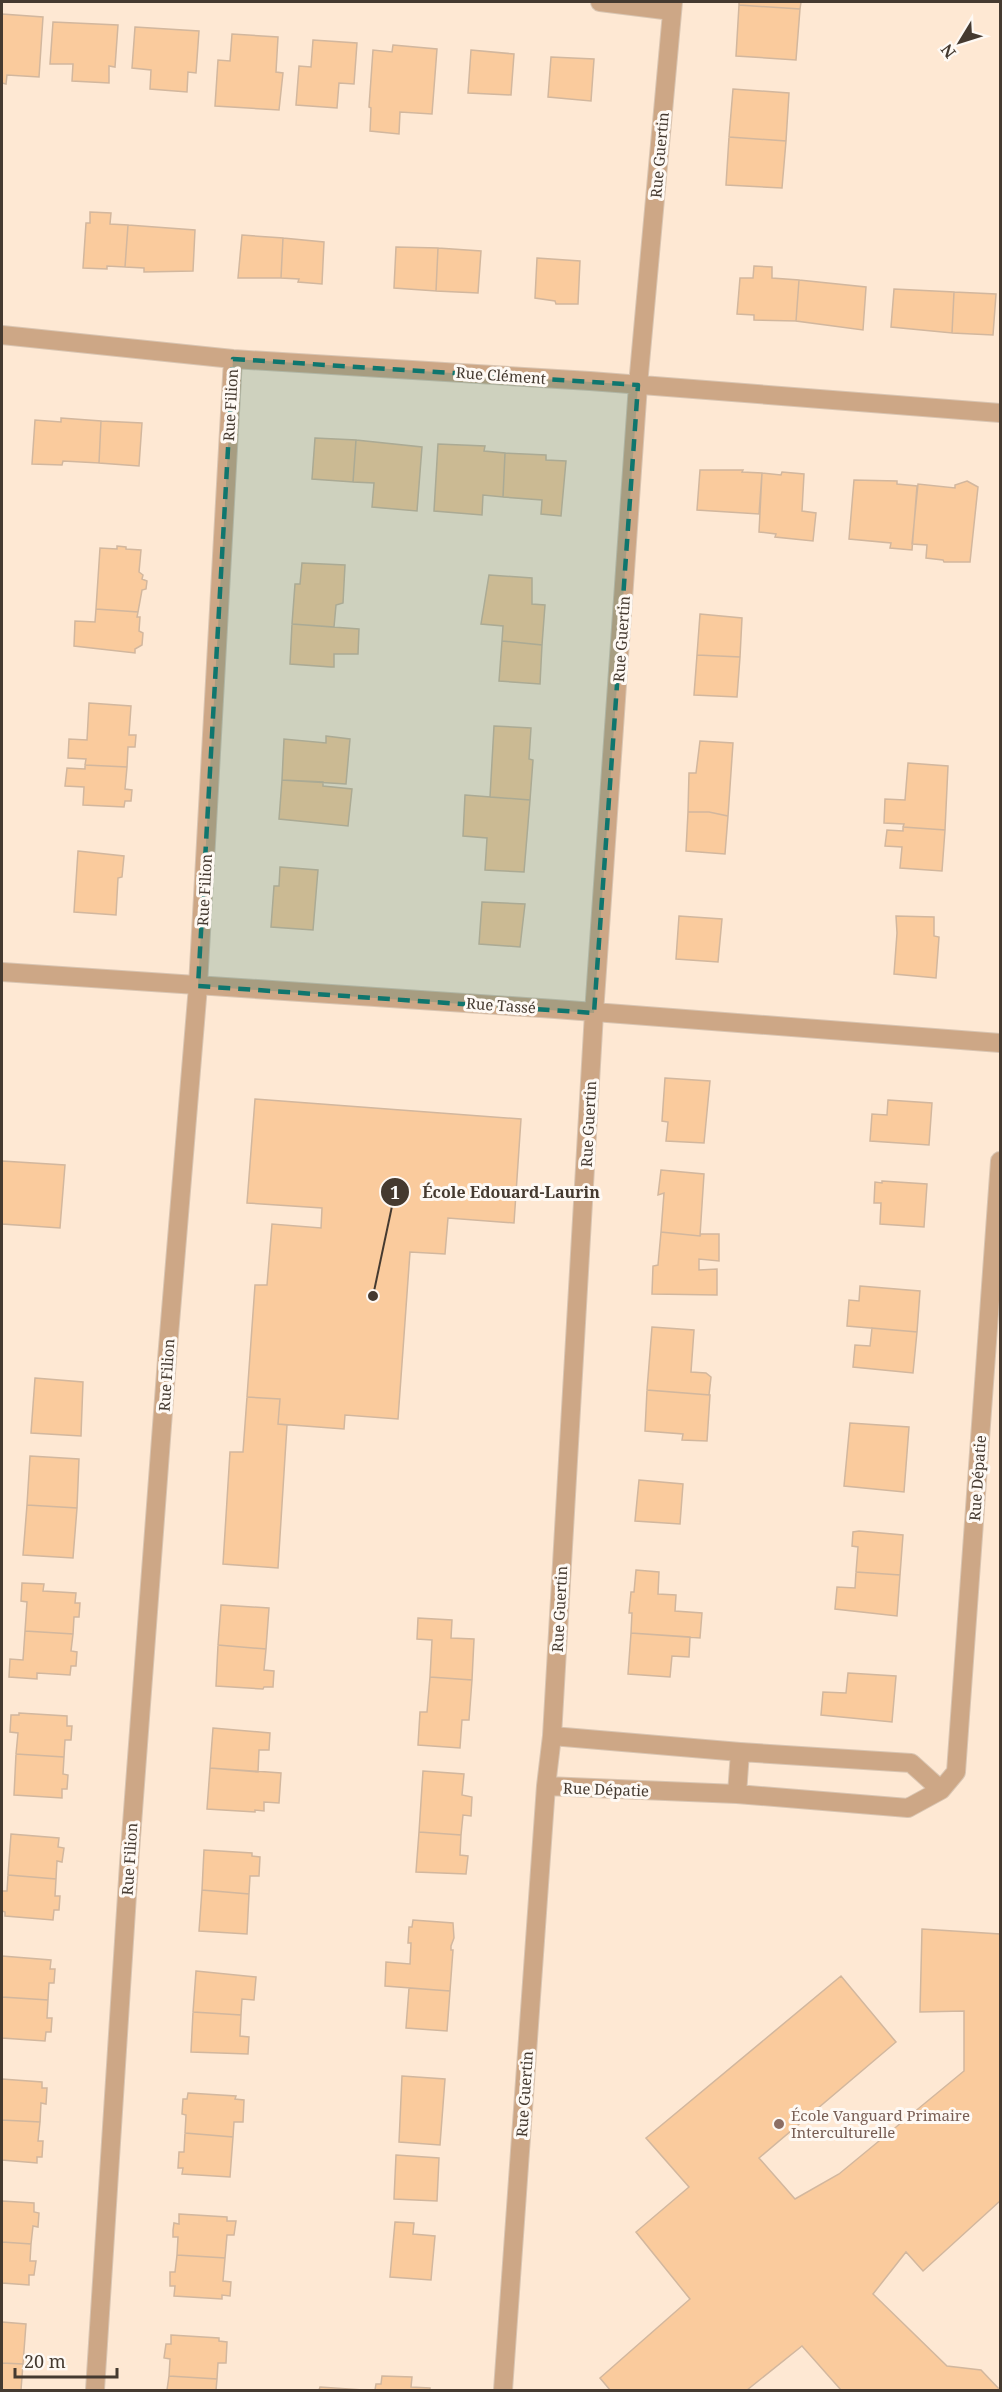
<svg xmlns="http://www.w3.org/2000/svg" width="1002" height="2392" font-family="'Noto Serif',serif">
<rect width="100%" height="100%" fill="#fee8d3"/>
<path fill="#facb9d" stroke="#d2b79e" stroke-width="1.5" d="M739 2H801L800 9 739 5Z
M739 5 800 9 796 60 736 56Z
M2 14 43 17 39 77 7 75 6 84 2 83Z
M53 22 118 25 115 67 109 66V83L72 81 73 64H50Z
M135 27 199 31 196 73 188 72 187 92 150 89 151 70 132 68Z
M232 34 278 37 276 72 283 73 279 110 215 106 218 60 230 61Z
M313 40 357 43 354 84 339 83 337 108 296 105 299 66 311 67Z
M393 45 437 49 432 114 400 112 399 134 370 131 371 108 369 107 373 50 392 52Z
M471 50 514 54 511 95 468 93Z
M551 57 594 59 591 101 548 97Z
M733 89 789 93 786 141 729 137Z
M729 137 786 141 782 188 726 185Z
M90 212 111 213 110 224 128 225 125 267 107 266V269L83 268 86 223H90Z
M128 225 195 230 193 271 144 272V268L125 267Z
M242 235 283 238 281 278H238Z
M283 238 324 242 322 284 298 282 299 279 281 278Z
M396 247 438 248 436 291 394 288Z
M438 248 481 251 478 293 436 291Z
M537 258 580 261 578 304H556L555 301 535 298Z
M754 266 772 267V278L799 280 796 321 754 320V315L737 314 740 278H753Z
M799 280 866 287 863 330 796 321Z
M894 289 954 292 952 333 891 327Z
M954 292 996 294 993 335 952 333Z
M61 418 101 421 99 463 63 461 62 465 32 464 35 420 61 422Z
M101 421 142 423 139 466 99 463Z
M315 438 356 440 353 482 312 479Z
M356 440 422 447 417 511 372 507 374 483 353 482Z
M438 444 485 446 484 451 505 453 503 497 483 495 482 515 434 511Z
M505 453 546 455V460L566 461 561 516 541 514 542 500 503 497Z
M700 470H743L742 472 762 473 759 514 697 510Z
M782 472 804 474 802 511 816 513 813 541 775 537 776 534 759 532 762 473 781 475Z
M854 480 897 481V484L917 486 912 550 890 548 891 543 849 539Z
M967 481 978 487 970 562H944L943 560 926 558 927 545 912 544 918 484 955 488V485Z
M117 546 126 547V549L141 550 139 572 143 575 142 579 147 581 146 589 142 590 138 612 96 609 100 548 117 549Z
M302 563 345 565 343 603 336 605 334 627 292 624 295 584H300Z
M489 575 532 578V604L545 605 542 645 502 641 503 626 481 624Z
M96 609 138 612 137 617H140L139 631 143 633 142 645 135 649V653L74 646 75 621 95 622Z
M700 614 742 618 740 657 697 655Z
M292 624 359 629 358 654H334V667H331L290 664Z
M502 641 542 645 540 684 499 681Z
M697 655 740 657 737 697 694 695Z
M89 703 131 706 129 735H136L135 747H128L127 767 85 765 86 759 68 758 69 739 87 740Z
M494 726 531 728 529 759 533 760 530 800 490 797Z
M326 736 350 739 346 784 282 780 284 739 326 743Z
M700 741 733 743 728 816 709 812H688L689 773H696Z
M908 763 948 766 945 830 903 827 904 824 884 823 885 799 905 800Z
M85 765 127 767 125 789 132 790 131 801H125L124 807 83 805 84 787 65 786 67 768 85 769Z
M282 780 323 782V786L352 789 348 826 279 819Z
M465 795 530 800 524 872 485 870 487 838 463 836Z
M688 812H709L728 816 725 854 686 851Z
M903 827 945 830 942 871 900 868 902 847 885 846 887 830 903 831Z
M78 851 124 856 122 877 118 878 116 915 74 912Z
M280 867 318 870 313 930 271 927 274 886H279Z
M482 902 525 904 520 947 479 944Z
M679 916 722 919 718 962 676 959Z
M896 916 934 917V936L939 937 936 978 894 974 897 933Z
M665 1078 710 1081 704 1143 666 1141 668 1122 662 1121Z
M255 1099 521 1119 514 1223 448 1218 445 1254 410 1252 398 1419 345 1415 344 1429 278 1424 280 1399 247 1397 255 1285H267L272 1224 321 1228 322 1208 247 1203Z
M888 1100 932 1103 929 1145 870 1141 872 1114 887 1115Z
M2 1161 65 1165 60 1228 2 1224Z
M661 1170 704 1174 700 1236 661 1232 664 1193 658 1195Z
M882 1181 927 1184 924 1227 880 1224 881 1203H874L875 1182 882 1183Z
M661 1232 700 1236 701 1234H719V1261L699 1259V1270L717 1269V1295L652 1294 653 1266 658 1265Z
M860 1286 920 1291 917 1332 847 1326 849 1300 859 1301Z
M652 1327 694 1330 691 1372 706 1373 711 1377 709 1395 647 1390Z
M872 1328 917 1332 913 1373 853 1367 855 1345 870 1346Z
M35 1378 83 1382 81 1436 31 1433Z
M647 1390 710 1395 707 1441 682 1440 683 1434 645 1431Z
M247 1397 280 1399 278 1424 287 1425 278 1568 223 1564 230 1452H243Z
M850 1423 909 1427 904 1492 844 1486Z
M30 1456 79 1459 77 1508 27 1505Z
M639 1480 683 1484 680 1524 635 1521Z
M27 1505 77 1508 73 1558 23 1555Z
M859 1531 903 1535 900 1575 856 1572 858 1547 852 1546 853 1532Z
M636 1570 659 1572 658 1594 676 1595 675 1611 702 1613 700 1638 631 1633 632 1613H629L631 1592H634Z
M856 1572 900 1575 897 1616 835 1609 837 1587 855 1588Z
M22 1583 44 1584 43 1591 76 1593 75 1603H80L79 1617H74L73 1634 25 1631 27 1602 21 1601Z
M221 1605 269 1608 266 1649 218 1645Z
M418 1618 452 1620 451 1638 474 1639 472 1680 430 1677 432 1640 417 1639Z
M25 1631 73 1634 71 1651 77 1652 76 1666H71L70 1675 37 1673V1679L9 1677 10 1659 23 1660Z
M631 1633 690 1637 689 1657 672 1656 670 1677 628 1674Z
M218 1645 266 1649 264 1670 274 1671 273 1687H264L263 1689 216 1686Z
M848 1673 896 1676 892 1722 821 1715 823 1692 846 1693Z
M430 1677 472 1680 469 1720H462L460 1748 418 1745 420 1712H427Z
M19 1713 67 1716V1726H72L71 1740H65L64 1757 16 1754 18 1733 10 1732 11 1715H19Z
M213 1728 270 1733 269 1750H259L258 1772 210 1768Z
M16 1754 64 1757 63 1774 68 1775 67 1789H62V1798L14 1795Z
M210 1768 281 1773 279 1803 264 1802V1811L255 1810V1812L207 1809Z
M423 1771 464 1774 462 1795 472 1797 471 1816 463 1815 461 1835 419 1832Z
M419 1832 461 1835 460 1855 468 1856 466 1874 416 1872Z
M11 1834 59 1838 58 1847 64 1848 62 1862 57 1861 56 1879 8 1875Z
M204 1850 252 1853V1856L260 1857 259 1876H250L249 1894 202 1890Z
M8 1875 56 1879 55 1896H60L59 1910H54L53 1920 5 1916V1912L2 1911V1891H7Z
M202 1890 249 1894 247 1934 199 1931Z
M413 1920 453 1923 454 1938 451 1946V1950H453L450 1991 385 1986 386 1962 410 1964 411 1943H408L409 1927H412Z
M922 1929 1000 1934V2201L923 2271 906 2252 873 2294 947 2366 981 2370 1000 2390H841L802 2346 747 2390H610L600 2378 690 2299 636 2232 689 2187 646 2138 841 1976 896 2042 759 2158 795 2199 839 2174 964 2071V2011L920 2012Z
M2 1956 51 1960 50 1969H55L54 1983H49L48 2000 2 1997Z
M196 1971 256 1977 254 2000 242 1999 241 2015 193 2012Z
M409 1988 450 1991 447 2031 406 2028Z
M2 1997 48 2000 47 2018H52L51 2032H46L45 2041 2 2038Z
M193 2012 241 2015 240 2036 249 2037 248 2054 191 2052Z
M402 2076 445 2079 440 2145 399 2142Z
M2 2079 42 2082V2088H47L46 2104 41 2103 40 2122 2 2120Z
M188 2093 236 2096 235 2099 244 2100 243 2122H234L233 2137 185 2133 186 2115 182 2114 183 2099H187Z
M2 2120 40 2122 38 2141H43L42 2157H37V2163L2 2160Z
M185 2133 233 2137 230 2177 182 2174 183 2168H178L179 2152H184Z
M396 2155 439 2158 437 2201 394 2199Z
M2 2201 34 2203V2212L39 2213 38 2227 33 2226 31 2244 2 2242Z
M179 2214 227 2217V2221H236L234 2235H227L225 2258 177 2255 178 2237H173V2230L174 2223 179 2224Z
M395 2222 414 2223 413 2234 435 2236 431 2280 390 2277Z
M2 2242 31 2244 30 2261H36L34 2275H29V2285L2 2283Z
M177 2255 225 2258 223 2281 231 2282 230 2296 222 2295V2299L174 2296 175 2286H170V2272H175Z
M2 2322 26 2324 23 2364 2 2363Z
M171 2335 219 2338V2341L227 2342 226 2363H218L217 2379 169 2376 170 2359 164 2358 166 2344H171Z
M2 2363 23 2364 21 2390H2Z
M169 2376 217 2379 216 2390H167Z
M382 2376 412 2377 411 2387 430 2388V2390H375L376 2384H381Z
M320 2387 363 2390H319Z"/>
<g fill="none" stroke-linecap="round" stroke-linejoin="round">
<g stroke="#d9c5b2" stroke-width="20">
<path id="street" d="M600 2 672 11
M2 335 233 359 590 381 1000 413
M2 972 555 1009 1000 1043
M552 1736 740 1752 911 1763 941 1790
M546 1786 737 1794 908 1808 941 1790 956 1772 1000 1161
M737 1794 740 1752
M95 2390 129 1864 167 1359 198 986 233 359
M503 2390 546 1786 552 1736 594 1013 638 385 673 2"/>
</g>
<use href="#street" stroke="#cda786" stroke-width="18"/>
</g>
<path fill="#0f766e" fill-opacity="0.2" stroke="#0f766e" stroke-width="4.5" stroke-dasharray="12 8" stroke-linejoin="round" d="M233 359 638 385 594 1013 198 986Z"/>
<circle fill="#8d6e63" stroke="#fef9f4" stroke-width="2" cx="779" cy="2124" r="6"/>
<g text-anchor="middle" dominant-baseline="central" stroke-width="6" stroke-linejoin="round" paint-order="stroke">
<g font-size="15" fill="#453a30" stroke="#fef9f4">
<text transform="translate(659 155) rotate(-85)">Rue Guertin</text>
<text transform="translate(501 375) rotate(4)">Rue Clément</text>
<text transform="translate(230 405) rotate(-87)">Rue Filion</text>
<text transform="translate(621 639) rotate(-86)">Rue Guertin</text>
<text transform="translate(204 890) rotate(-87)">Rue Filion</text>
<text transform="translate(501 1005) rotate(4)">Rue Tassé</text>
<text transform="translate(588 1124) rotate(-87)">Rue Guertin</text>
<text transform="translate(166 1375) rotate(-86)">Rue Filion</text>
<text transform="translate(977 1478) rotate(-86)">Rue Dépatie</text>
<text transform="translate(559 1609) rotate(-87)">Rue Guertin</text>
<text transform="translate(606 1789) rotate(2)">Rue Dépatie</text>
<text transform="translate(129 1859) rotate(-86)">Rue Filion</text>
<text transform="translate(524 2094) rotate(-86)">Rue Guertin</text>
</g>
<g font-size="15" fill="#785e54" stroke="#fef9f4" text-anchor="start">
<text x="791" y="2115">École Vanguard Primaire<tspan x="791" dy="17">Interculturelle</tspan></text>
</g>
</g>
<path fill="none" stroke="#453a30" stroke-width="2" d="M373 1296L395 1192"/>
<g fill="#453a30" stroke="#fef9f4" stroke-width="2">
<circle cx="373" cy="1296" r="6"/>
<circle cx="395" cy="1192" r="15"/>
</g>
<g font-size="18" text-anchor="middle" font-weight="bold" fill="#fff">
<text x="395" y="1199">1</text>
</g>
<g font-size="16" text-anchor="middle" font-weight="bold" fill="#453a30" stroke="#fef9f4" stroke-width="6" stroke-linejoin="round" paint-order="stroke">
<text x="511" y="1198">École Edouard-Laurin</text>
</g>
<rect width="1002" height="2392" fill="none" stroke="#453a30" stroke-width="6"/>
<g transform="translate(960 42) rotate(232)" stroke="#fef9f4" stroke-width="4.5" paint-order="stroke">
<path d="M0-4.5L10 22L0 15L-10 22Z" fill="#453a30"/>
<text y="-9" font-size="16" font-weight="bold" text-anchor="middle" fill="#453a30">N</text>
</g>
<path d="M15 2368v9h102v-9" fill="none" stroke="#453a30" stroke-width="3"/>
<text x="24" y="2368" font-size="18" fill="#453a30" stroke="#fef9f4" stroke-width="4.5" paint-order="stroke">20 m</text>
</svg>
